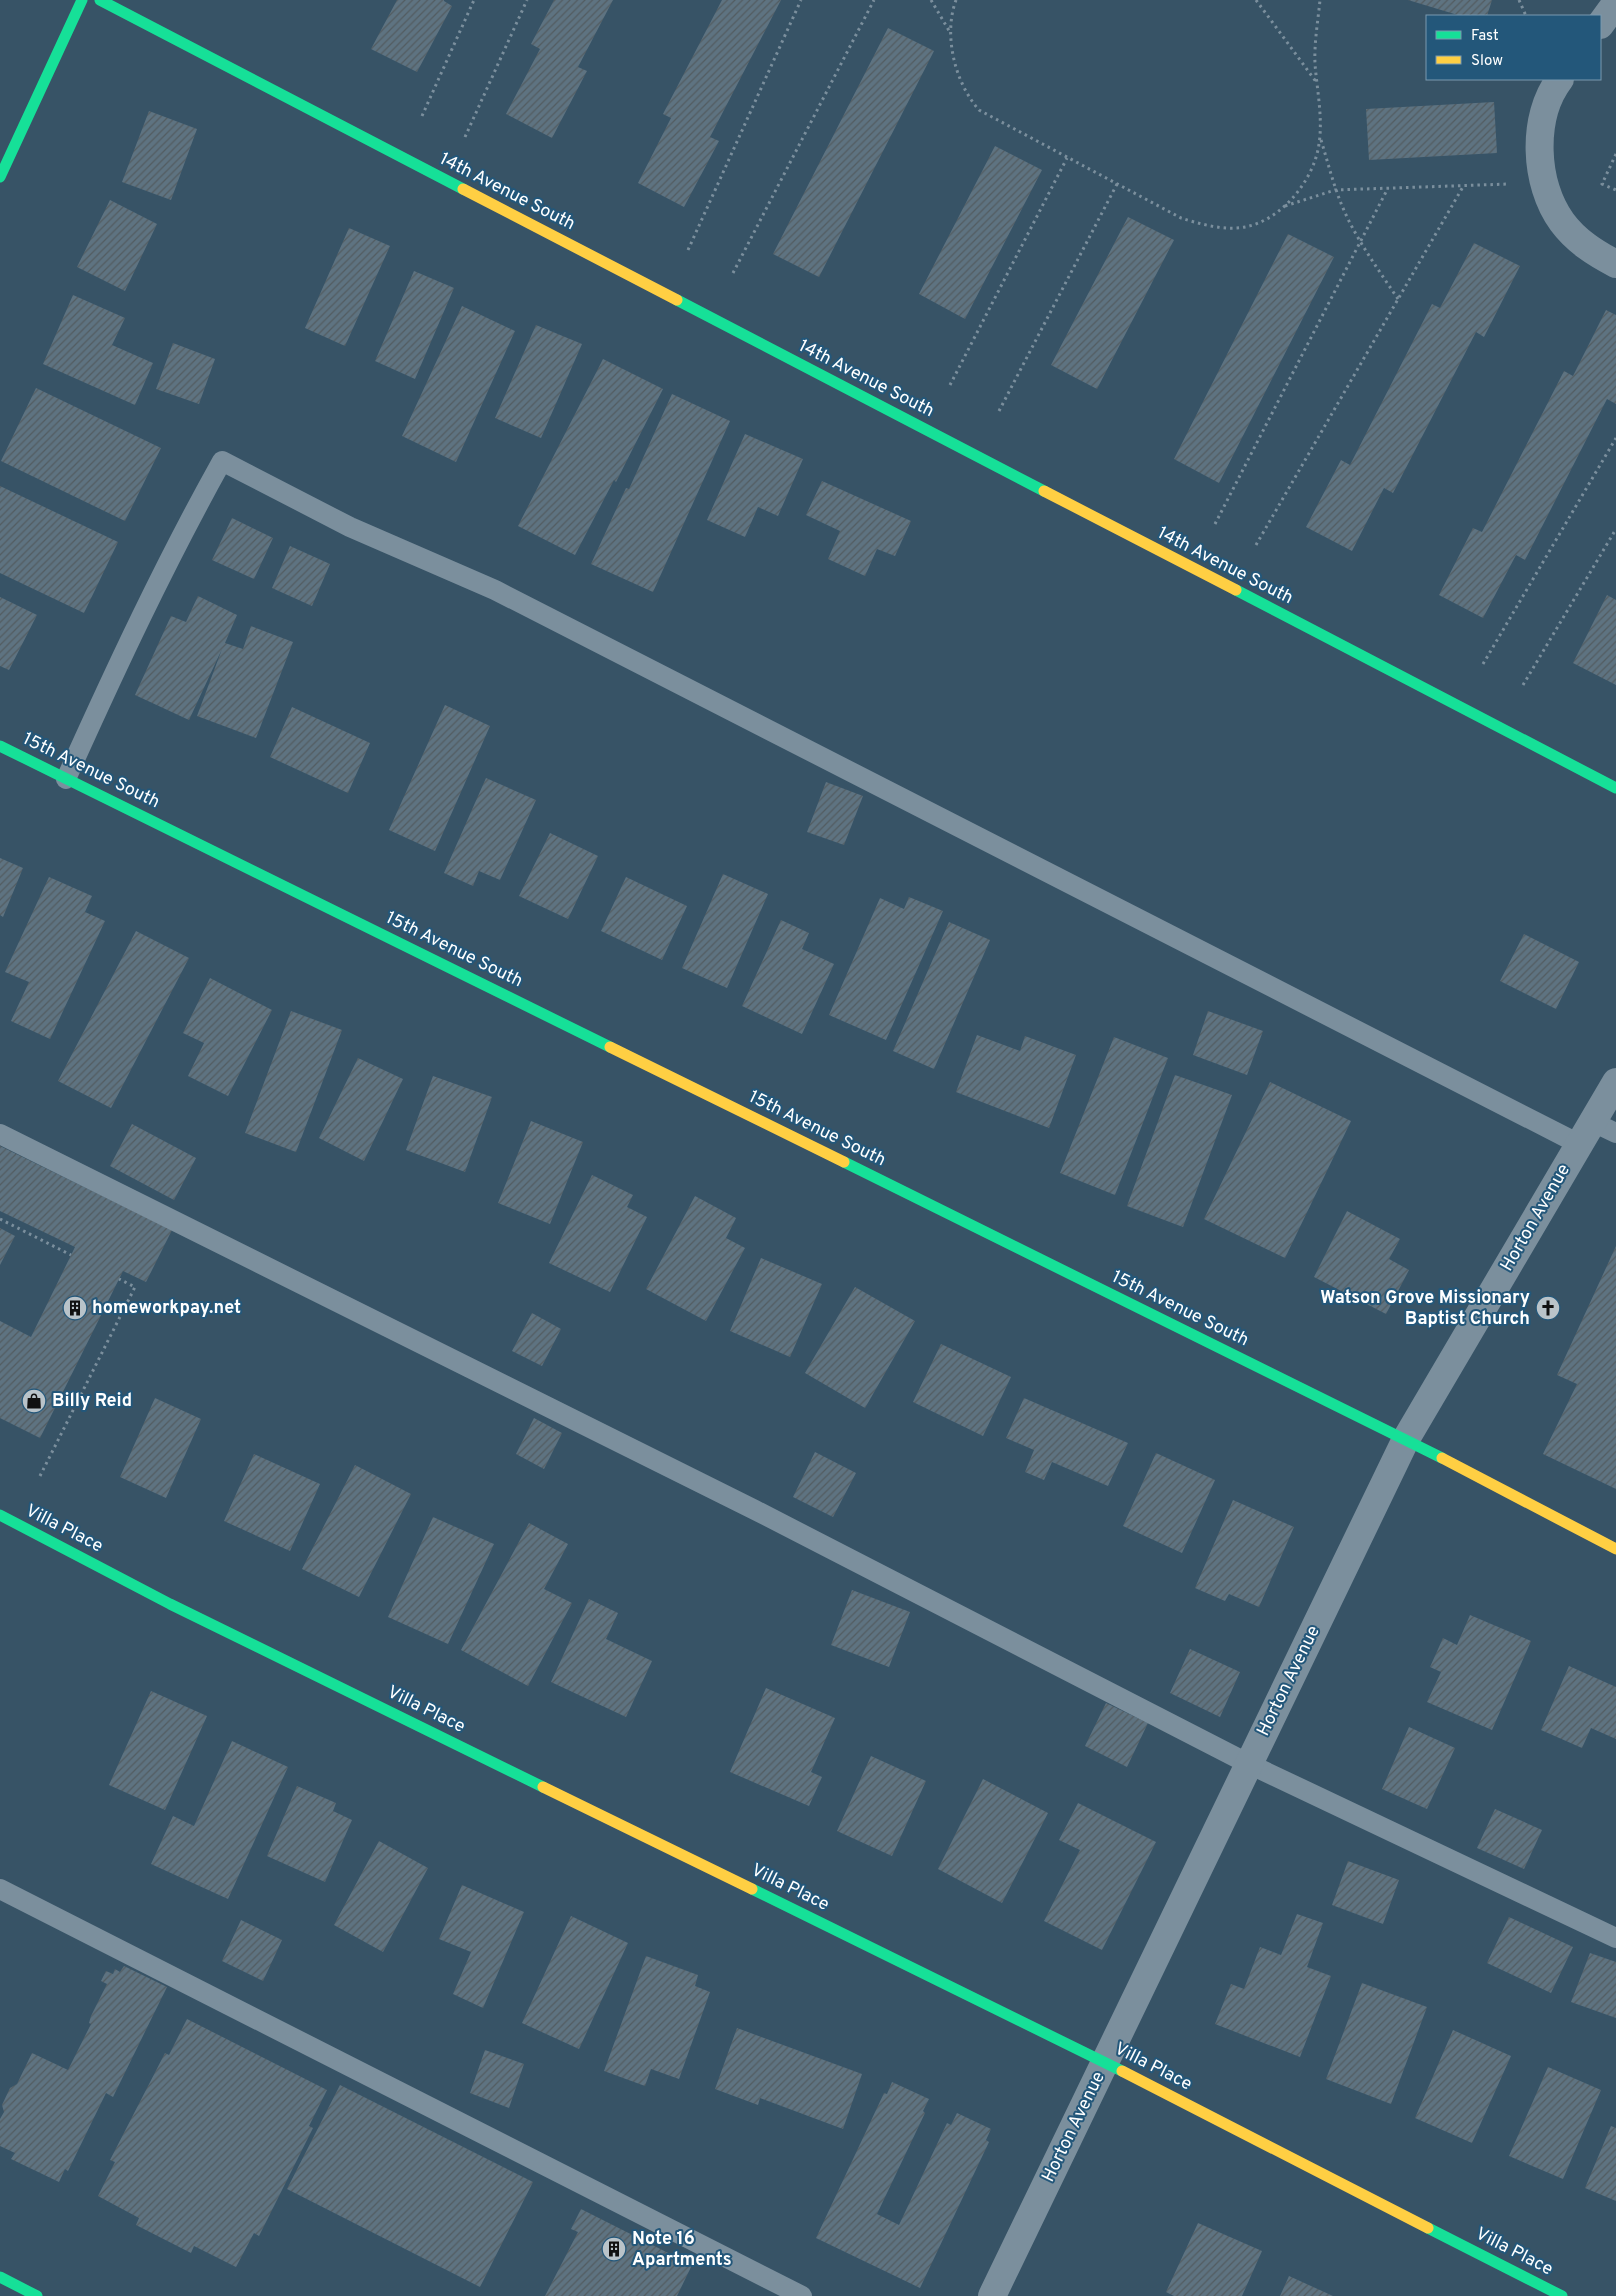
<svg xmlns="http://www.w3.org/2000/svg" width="1616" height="2296" font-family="Overpass,sans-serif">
<defs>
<pattern id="building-hatch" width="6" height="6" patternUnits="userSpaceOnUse" patternTransform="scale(1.25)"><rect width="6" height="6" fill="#5e7381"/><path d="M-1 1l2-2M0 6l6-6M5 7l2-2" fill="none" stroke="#535c61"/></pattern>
</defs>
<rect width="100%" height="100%" fill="#375366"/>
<path fill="url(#building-hatch)" d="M397 0H444V1L452 6 417 72 371 49Z
M554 0H613L578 67 587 71 552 138 506 114 540 49 531 44Z
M722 0H781L710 137 719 141 684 207 638 183 671 118 663 114Z
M1408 0H1492L1487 16H1461Z
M888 28 934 51 819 277 773 254Z
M1494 102 1497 153 1369 160 1366 109Z
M149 111 197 129 171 200 122 182Z
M995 146 1042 170 965 319 919 294Z
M110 200 157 224 125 291 77 267Z
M1128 217 1174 240 1097 389 1051 365Z
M349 228 390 246 345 346 305 328Z
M1288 234 1334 257 1219 483 1174 459Z
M1474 243 1520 266 1484 337 1476 332 1393 493 1384 488 1352 551 1306 527 1341 460 1350 465 1432 304 1440 308Z
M414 271 454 288 415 379 375 361Z
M73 295 125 318 112 345 153 363 135 405 43 364Z
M462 306 515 331 456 462 402 436Z
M1606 310 1616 315V404L1607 399 1525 560 1516 555 1483 618 1439 595 1473 528 1482 532 1564 371 1573 376Z
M536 325 582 344 541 438 495 418Z
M173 343 215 359 199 404 156 389Z
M603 359 663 389 616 482 614 480 575 555 518 526Z
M36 388 161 448 125 521 1 461Z
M672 394 730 421 653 592 591 564 626 488 629 489Z
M745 434 803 459 778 516 758 507 745 537 707 520Z
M822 481 911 521 895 556 877 549 865 576 828 559 840 531 806 515Z
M0 486 118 542 84 613 0 573Z
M232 518 273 538 254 579 212 560Z
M290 546 330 564 312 606 272 588Z
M1607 595 1616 600V685L1573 663Z
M198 596 237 615 225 643 243 649 251 626 293 642 256 738 197 716 222 649 189 720 135 695 171 616 186 622Z
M0 597 37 615 9 670 0 666Z
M445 705 490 726 435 851 389 830Z
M292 707 370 743 348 793 270 757Z
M486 778 536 800 500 880 479 871 473 886 444 873Z
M826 782 863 796 844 845 807 832Z
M550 833 598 856 568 919 519 896Z
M0 858 23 868 3 917 0 915Z
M723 874 768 894 727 988 682 968Z
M49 877 92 896 85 912 105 921 50 1039 11 1021 29 982 5 972Z
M626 877 687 906 662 960 601 931Z
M909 897 943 911 886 1040 829 1015 880 898 904 909Z
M781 920 809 933 802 949 834 964 802 1034 742 1006Z
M949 922 990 940 934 1069 893 1051Z
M136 931 189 958 111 1108 58 1081Z
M1524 934 1579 962 1556 1009 1500 981Z
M210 978 272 1010 228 1096 188 1076 204 1043 183 1033Z
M291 1011 342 1030 296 1152 245 1133Z
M1208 1011 1263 1031 1247 1075 1193 1055Z
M977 1035 1020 1051 1025 1036 1076 1055 1049 1128 956 1092Z
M1114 1037 1168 1058 1115 1195 1060 1173Z
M358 1058 403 1079 364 1161 319 1138Z
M1175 1075 1232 1095 1183 1227 1127 1206Z
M433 1076 492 1097 465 1172 406 1150Z
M1270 1082 1351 1121 1285 1258 1204 1219Z
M531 1121 583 1142 550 1224 498 1203Z
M132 1124 196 1158 174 1200 110 1166Z
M0 1146 172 1230 146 1282 123 1271 40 1438 0 1418V1321L31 1337 75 1247 0 1211Z
M592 1175 633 1195 627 1207 647 1217 610 1292 549 1263Z
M695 1196 736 1218 726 1238 745 1248 706 1321 646 1289Z
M1347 1211 1400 1239 1389 1259 1409 1270 1386 1314 1314 1277Z
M0 1228 15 1236 0 1265Z
M1616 1246V1489L1543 1454 1577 1384 1557 1375Z
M761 1258 822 1284 790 1357 730 1331Z
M855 1287 915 1321 865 1408 805 1373Z
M532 1313 561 1329 542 1366 512 1351Z
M941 1344 1011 1377 983 1436 913 1402Z
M155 1398 201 1419 166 1498 120 1477Z
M1024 1398 1128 1443 1108 1486 1052 1462 1044 1480 1025 1472 1034 1450 1006 1438Z
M534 1418 562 1433 544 1469 516 1454Z
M815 1452 856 1473 833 1517 793 1497Z
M1156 1453 1215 1480 1182 1553 1123 1526Z
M254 1454 320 1484 290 1551 224 1521Z
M355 1465 411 1494 359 1597 302 1569Z
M1233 1500 1294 1527 1259 1607 1229 1594 1225 1601 1195 1588Z
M433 1517 494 1544 448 1644 388 1617Z
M529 1523 568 1544 544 1589 572 1603 528 1686 461 1650Z
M852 1590 910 1612 889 1667 831 1645Z
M589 1599 618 1613 606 1639 652 1661 626 1717 551 1682Z
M1470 1615 1531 1641 1492 1730 1427 1702 1441 1672 1430 1667 1443 1638 1457 1645Z
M1190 1649 1240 1672 1220 1717 1170 1693Z
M1569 1666 1616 1687V1739L1591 1728 1582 1748 1541 1730Z
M766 1688 835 1718 811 1772 822 1777 809 1806 730 1772Z
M151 1691 207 1716 165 1810 109 1785Z
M1106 1703 1148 1723 1127 1767 1085 1746Z
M1409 1727 1455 1748 1427 1809 1382 1789Z
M232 1741 288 1767 228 1899 151 1864 173 1816 194 1826Z
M871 1756 926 1781 892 1856 837 1831Z
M983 1779 1048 1813 1002 1903 938 1869Z
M297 1786 336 1803 333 1811 352 1820 325 1882 267 1856Z
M1078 1803 1156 1842 1102 1950 1044 1921 1080 1850 1059 1840Z
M1495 1809 1542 1830 1524 1869 1477 1848Z
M379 1841 428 1868 383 1952 334 1925Z
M1348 1861 1399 1880 1383 1924 1332 1905Z
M462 1885 524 1912 483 2008 453 1994 471 1952 439 1939Z
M1297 1914 1323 1923 1307 1967 1331 1976 1300 2057 1215 2024 1231 1984 1244 1989 1260 1947 1281 1955Z
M571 1916 628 1943 579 2049 522 2023Z
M1509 1917 1573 1947 1551 1993 1487 1963Z
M241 1920 282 1940 263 1981 222 1961Z
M1590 1953 1616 1962V2018L1571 2002Z
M646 1956 698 1975 695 1986 710 1992 679 2079 651 2069 645 2086 604 2071Z
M124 1966 167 1987 113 2097 106 2093 68 2171 65 2169 59 2182 11 2159 15 2153 0 2146V2119L4 2112 2 2105 10 2088 17 2084 32 2053 68 2070 91 2024 89 2023 91 2016 107 1984 101 1981 106 1971 113 1974 115 1969 120 1972Z
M1362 1983 1427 2007 1391 2104 1326 2079Z
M187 2019 327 2090 309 2126 313 2128 259 2236 254 2233 236 2267 194 2246 191 2253 136 2225 139 2218 98 2196 115 2162 110 2160 165 2053 169 2055Z
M737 2028 862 2074 843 2129 760 2098 758 2105 715 2089Z
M1453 2030 1511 2056 1472 2143 1415 2118Z
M485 2050 524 2064 509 2108 470 2093Z
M1548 2067 1601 2090 1563 2179 1509 2156Z
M892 2082 929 2099 923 2111 925 2113 877 2214 899 2225 947 2123 951 2125 957 2113 991 2129 986 2140 989 2142 920 2288 816 2238 884 2093 887 2094Z
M340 2085 533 2182 480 2287 287 2189Z
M1611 2126 1616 2128V2201L1585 2188Z
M581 2209 692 2265 677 2296H545L578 2232 571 2229Z
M1198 2223 1262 2251 1242 2296H1174L1166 2292Z
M1289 2276 1333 2296H1280Z"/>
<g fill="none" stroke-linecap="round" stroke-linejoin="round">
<path stroke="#7b8f9d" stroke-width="3" stroke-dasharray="2.5 4" stroke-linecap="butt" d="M931 0 951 34
M956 0C943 35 955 83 979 110L1181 218C1200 224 1224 231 1245 227 1282 220 1314 180 1319 144 1323 118 1317 90 1315 64 1314 43 1318 21 1320 0
M1256 0 1317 83
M1519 0 1526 16
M422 116 474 0
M465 137 527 0
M1321 140C1329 166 1335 192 1347 217 1361 246 1380 272 1398 299
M1616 154 1602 184 1616 190
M1285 206 1335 190 1509 184
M688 250 801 0
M733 273 874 0
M950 385 1067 158
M999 411 1117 184
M1215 524 1388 188
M1256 545 1464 185
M1483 664 1616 438
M1523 685 1616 529
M0 1219 71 1255
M40 1476 135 1287 119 1279"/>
<path stroke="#7b8f9d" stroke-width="20" d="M66 779C115 670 164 565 222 461L350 527 495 590 1579 1144
M1593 1122 1616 1133
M0 1134 755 1510 1249 1764 1616 1938
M0 1889 802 2296"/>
<path stroke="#7b8f9d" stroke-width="28" d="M1600 25 1616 3
M1560 79C1531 117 1534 184 1562 222 1576 241 1595 253 1616 264
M992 2296 1406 1439 1616 1082"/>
<path stroke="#16e098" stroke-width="11" d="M100 0 463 189
M0 177 82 0
M677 300 1044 491
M1236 590 1616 788
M0 746 610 1047
M844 1162 1442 1458
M0 1515 170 1604 543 1787
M752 1889 1122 2071
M1428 2228 1562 2296
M0 2277 37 2296"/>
<path stroke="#ffcf43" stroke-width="11" d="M463 189 677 300
M1044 491 1236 590
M610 1047 844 1162
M1442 1458 1616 1549
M543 1787 752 1889
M1122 2071 1428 2228"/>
</g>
<defs>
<g id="building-disc" transform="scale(1.25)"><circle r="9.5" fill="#b9c3c9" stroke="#23577a"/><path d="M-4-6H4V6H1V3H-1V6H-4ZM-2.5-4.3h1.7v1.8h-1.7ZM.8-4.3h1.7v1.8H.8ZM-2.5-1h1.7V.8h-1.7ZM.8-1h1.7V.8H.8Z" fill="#111"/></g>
<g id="church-disc" transform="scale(1.25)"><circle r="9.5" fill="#b9c3c9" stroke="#23577a"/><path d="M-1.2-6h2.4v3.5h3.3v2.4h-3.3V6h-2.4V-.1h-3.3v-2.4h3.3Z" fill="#111"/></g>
<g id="shop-disc" transform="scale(1.25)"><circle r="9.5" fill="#b9c3c9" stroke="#23577a"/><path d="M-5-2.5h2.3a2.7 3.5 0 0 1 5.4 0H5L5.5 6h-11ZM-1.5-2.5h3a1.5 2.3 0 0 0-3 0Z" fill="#111"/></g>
</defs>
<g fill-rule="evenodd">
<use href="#building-disc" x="75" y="1308"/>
<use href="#church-disc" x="1548" y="1308"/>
<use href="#shop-disc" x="34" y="1401"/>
<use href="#building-disc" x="614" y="2249"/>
</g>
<g text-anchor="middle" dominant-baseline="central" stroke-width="4" stroke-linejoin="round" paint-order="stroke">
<g font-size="18" fill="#fff" stroke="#23577a">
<text transform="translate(507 192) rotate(27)">14th Avenue South</text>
<text transform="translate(866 379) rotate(27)">14th Avenue South</text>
<text transform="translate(1225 566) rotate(27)">14th Avenue South</text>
<text transform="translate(91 771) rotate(26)">15th Avenue South</text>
<text transform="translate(454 950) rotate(26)">15th Avenue South</text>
<text transform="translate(817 1129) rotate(26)">15th Avenue South</text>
<text transform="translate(1536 1218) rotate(-60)">Horton Avenue</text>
<text transform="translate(1180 1309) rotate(26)">15th Avenue South</text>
<text transform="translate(64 1529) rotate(27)">Villa Place</text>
<text transform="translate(1289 1681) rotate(-64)">Horton Avenue</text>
<text transform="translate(426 1710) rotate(26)">Villa Place</text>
<text transform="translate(790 1888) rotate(26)">Villa Place</text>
<text transform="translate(1153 2067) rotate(27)">Villa Place</text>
<text transform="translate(1074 2127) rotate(-64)">Horton Avenue</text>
<text transform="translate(1514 2252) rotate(27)">Villa Place</text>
</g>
<g font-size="18" font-weight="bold" fill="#fff" stroke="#23577a" text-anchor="start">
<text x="1530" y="1298" text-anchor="end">Watson Grove Missionary<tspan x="1530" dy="21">Baptist Church</tspan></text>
<text x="92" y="1308">homeworkpay.net</text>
<text x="52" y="1401">Billy Reid</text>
<text x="632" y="2239">Note 16<tspan x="632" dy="21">Apartments</tspan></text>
</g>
</g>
<rect x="1426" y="15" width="175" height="65" fill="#23577a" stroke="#7b9aaf"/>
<rect x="1436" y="31" width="25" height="8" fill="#16e098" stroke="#7b9aaf"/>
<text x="1471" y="40" font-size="15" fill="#ffffff">Fast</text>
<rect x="1436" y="56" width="25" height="8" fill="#ffcf43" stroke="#7b9aaf"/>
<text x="1471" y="65" font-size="15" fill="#ffffff">Slow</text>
</svg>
